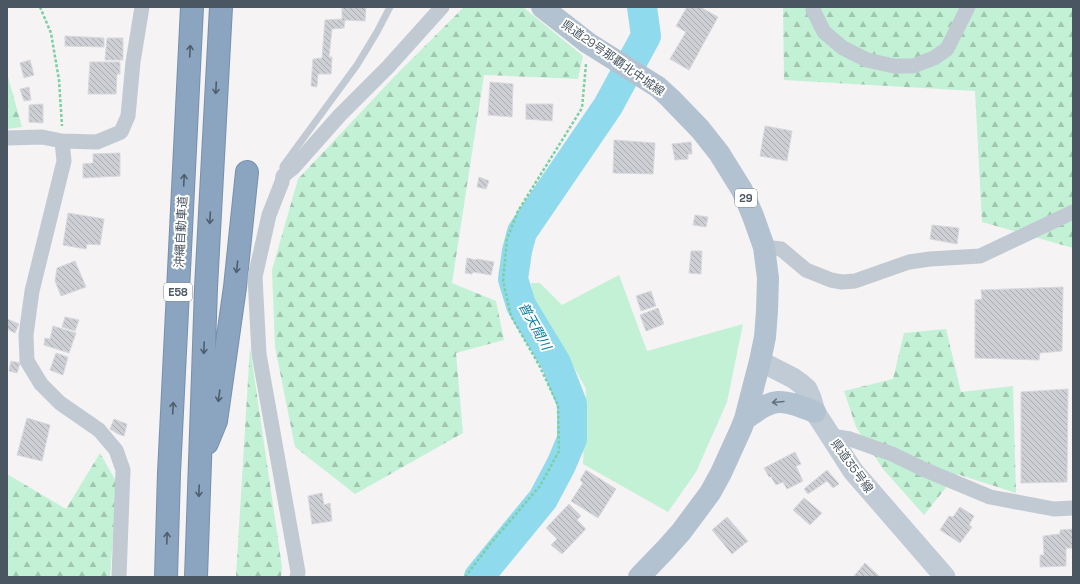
<svg xmlns="http://www.w3.org/2000/svg" width="1080" height="584" font-family="'Space Grotesk','Noto Sans JP',sans-serif">
<defs>
<pattern id="forest-firs" width="22" height="20" patternUnits="userSpaceOnUse"><rect width="22" height="20" fill="#c3f1d5"/><path d="M5 1l3.5 6h-7zM16 11l3.5 6h-7z" fill="#a0c6b0"/></pattern>
<pattern id="building-back-hatch" width="6" height="6" patternUnits="userSpaceOnUse"><rect width="6" height="6" fill="#cdcfd5"/><path d="M-1 5l2 2M0 0l6 6M5-1l2 2" fill="none" stroke="#a8abb0"/></pattern>
</defs>
<rect width="100%" height="100%" fill="#f5f3f3"/>
<path fill="#c3f1d5" d="M619 275 647 351 743 324 727 402 696 472 668 512 583 464 586 389 560 342 533 300 531 283H540L562 305Z"/>
<path fill="url(#forest-firs)" d="M464 7H523L583 56 578 79 484 75 452 283 496 301 504 340 456 353 463 433 355 494 295 447 275 347 272 270 298 179 394 77Z
M783 7H1073V248L982 222 975 91 784 80Z
M7 73 22 127 7 129Z
M946 329 961 392 1013 386 1016 493 957 474 924 515 883 469 856 427 844 391 893 379 904 333Z
M250 347 282 567 281 577H236Z
M100 453 117 483 110 577H7V474L66 509Z"/>
<g fill="none" stroke-linecap="round" stroke-linejoin="round">
<path stroke="#90daee" stroke-width="30" d="M479 577 543 499 561 465 572 439V404L556 363 521 305 513 279 517 251 522 232 608 106 646 36 642 7"/>
</g>
<path fill="url(#building-back-hatch)" stroke="#d7d9de" d="M342 7H366L365 21 345 20 344 28 332 29 329 57H332L331 74H318L317 87 311 86 313 59 322 58 325 20 342 19Z
M687 7H700L718 17 689 70 670 59 686 32 676 26Z
M65 36 104 38V47L65 46Z
M107 38H123V60H105Z
M30 60 34 75 24 78 20 63Z
M90 62H120V74H117L116 94H88Z
M490 82 513 84 512 117 488 115Z
M29 87 31 100 24 101 20 89Z
M43 104V123L29 122V105Z
M526 104H553L552 121 526 119Z
M765 126 792 131 787 161 760 156Z
M614 140 655 143 653 174 613 173Z
M691 142 692 154H688V159L675 160 672 144Z
M120 153V176L83 178V164L93 163V154Z
M479 177 489 181 486 189 477 187Z
M68 213 104 219 100 245 87 244 86 249 63 245Z
M695 215 708 217 706 227 693 225Z
M932 225 959 228 957 244 930 239Z
M691 251H702L701 274 689 273Z
M467 258 476 260 477 259 494 262 491 275 473 272 472 274 465 273Z
M75 261 86 287 61 296 55 281 57 268Z
M1063 287 1062 351 1040 353 1039 360 975 358V300L982 299 981 290Z
M651 291 656 306 641 311 636 296Z
M658 308 664 324 646 331 640 315Z
M65 317 79 320 75 331 62 327Z
M7 319 19 324 15 333 7 329Z
M53 326 76 333 69 353 44 345 45 338 50 339Z
M56 353 68 357 63 375 50 370Z
M11 361 20 363 17 373 9 371Z
M1068 389 1067 482 1021 483V392Z
M27 418 50 425 42 461 17 455Z
M114 419 127 424 124 436 118 434 110 429Z
M795 452 801 464 796 466 803 481 787 489 783 482 776 485 771 477H769L764 468Z
M586 470 616 489 598 518 571 501 583 483 580 480Z
M827 470 839 484 833 488 827 481 808 494 804 489Z
M322 493 324 505 330 503 332 521 312 524 308 496Z
M804 498 822 513 810 525 793 510Z
M569 504 581 516 577 520 586 529 562 554 551 545 557 539 546 528Z
M960 507 974 516 969 525 972 527 960 543 940 530 949 516 953 517Z
M727 517 748 541 732 554 712 530Z
M1073 529V548H1066V566L1040 567V555H1044L1043 536 1060 534V530Z
M865 563 880 577H853Z"/>
<g fill="none" stroke-linecap="round" stroke-linejoin="round">
<g stroke="#7690ad" stroke-width="24">
<path id="highway" d="M207 443 216 421 235 287 247 172
M166 577 169 473 192 7
M196 577 206 288 221 7"/>
</g>
<path stroke="#7ad0a6" stroke-width="2.5" stroke-dasharray="3 2" stroke-linecap="butt" d="M40 7 51 33 59 80 62 126
M465 577 491 543 540 486 559 451 558 405 539 365 511 316 503 281 507 239 518 211 582 108 586 64"/>
<path stroke="#c1cad2" stroke-width="7" d="M283 176V166L357 65 377 32 390 7"/>
<path stroke="#c1cad2" stroke-width="15" d="M814 7 813 10 824 32 843 48 867 60 894 66H913L934 58 947 49 968 7
M7 138 42 137 62 141 97 142 121 132 128 116 133 62 142 7
M62 141 64 161 32 291 26 335 27 361 41 384 60 403 99 430 116 450 123 470 119 577
M764 247 781 249 806 270 831 280 842 282 855 281 909 262 930 259 980 256 1073 212
M831 436 850 439 892 454 923 469 990 497 1054 509 1073 508
M297 577 298 572 259 354 255 277 269 215 282 182 283 176 293 168 340 115 388 67 442 7"/>
<path stroke="#c1cbd6" stroke-width="21" d="M760 361 793 378 800 383 807 389 811 398 815 412 853 471 945 577"/>
<path stroke="#b3c2d1" stroke-width="22" d="M542 7 588 43 658 87 670 98 700 129 719 153 742 190 753 216 764 247 768 278 767 311 765 337 760 361 745 419 741 429 721 473 710 493 681 532 665 550 639 577
M745 419C776 397 779 398 815 412"/>
<use href="#highway" stroke="#8ba5c1" stroke-width="22"/>
</g>
<defs><path id="oneway-shaft" d="M-6 0H5M1.5-3L5.5 0L1.5 3" fill="none" stroke-width="1.6" stroke-linecap="round" stroke-linejoin="round"/></defs>
<g stroke="#505e6b">
<use href="#oneway-shaft" transform="translate(190 51) rotate(-87)"/>
<use href="#oneway-shaft" transform="translate(216 88) rotate(93)"/>
<use href="#oneway-shaft" transform="translate(184 180) rotate(-87)"/>
<use href="#oneway-shaft" transform="translate(210 218) rotate(93)"/>
<use href="#oneway-shaft" transform="translate(237 267) rotate(96)"/>
<use href="#oneway-shaft" transform="translate(204 348) rotate(92)"/>
<use href="#oneway-shaft" transform="translate(219 396) rotate(98)"/>
<use href="#oneway-shaft" transform="translate(173 408) rotate(-87)"/>
<use href="#oneway-shaft" transform="translate(199 491) rotate(92)"/>
<use href="#oneway-shaft" transform="translate(167 538) rotate(-88)"/>
</g>
<use stroke="#64717d" href="#oneway-shaft" transform="translate(778 402) rotate(175)"/>
<g text-anchor="middle" dominant-baseline="central" stroke-width="4" stroke-linejoin="round" paint-order="stroke">
<g fill="#fff" stroke="#808990" stroke-width="1">
<rect x="735" y="189" width="22" height="18" rx="3"/>
<rect x="164" y="283" width="28" height="18" rx="3"/>
</g>
<g font-size="11" font-weight="bold" fill="#4a5661">
<text x="746" y="198">29</text>
<text x="178" y="292">E58</text>
</g>
<g font-size="12" fill="#4a5661" stroke="#fff">
<text transform="translate(613 58) rotate(35)">県道29号那覇北中城線</text>
<text transform="translate(181 232) rotate(-87)">沖縄自動車道</text>
<text transform="translate(852 466) rotate(54)">県道35号線</text>
</g>
<g font-size="13" font-style="italic" fill="#0c7c9b" stroke="#fff">
<text transform="translate(535 326) rotate(61)">普天間川</text>
</g>
</g>
<rect width="1080" height="584" fill="none" stroke="#4a5661" stroke-width="16"/>
</svg>
